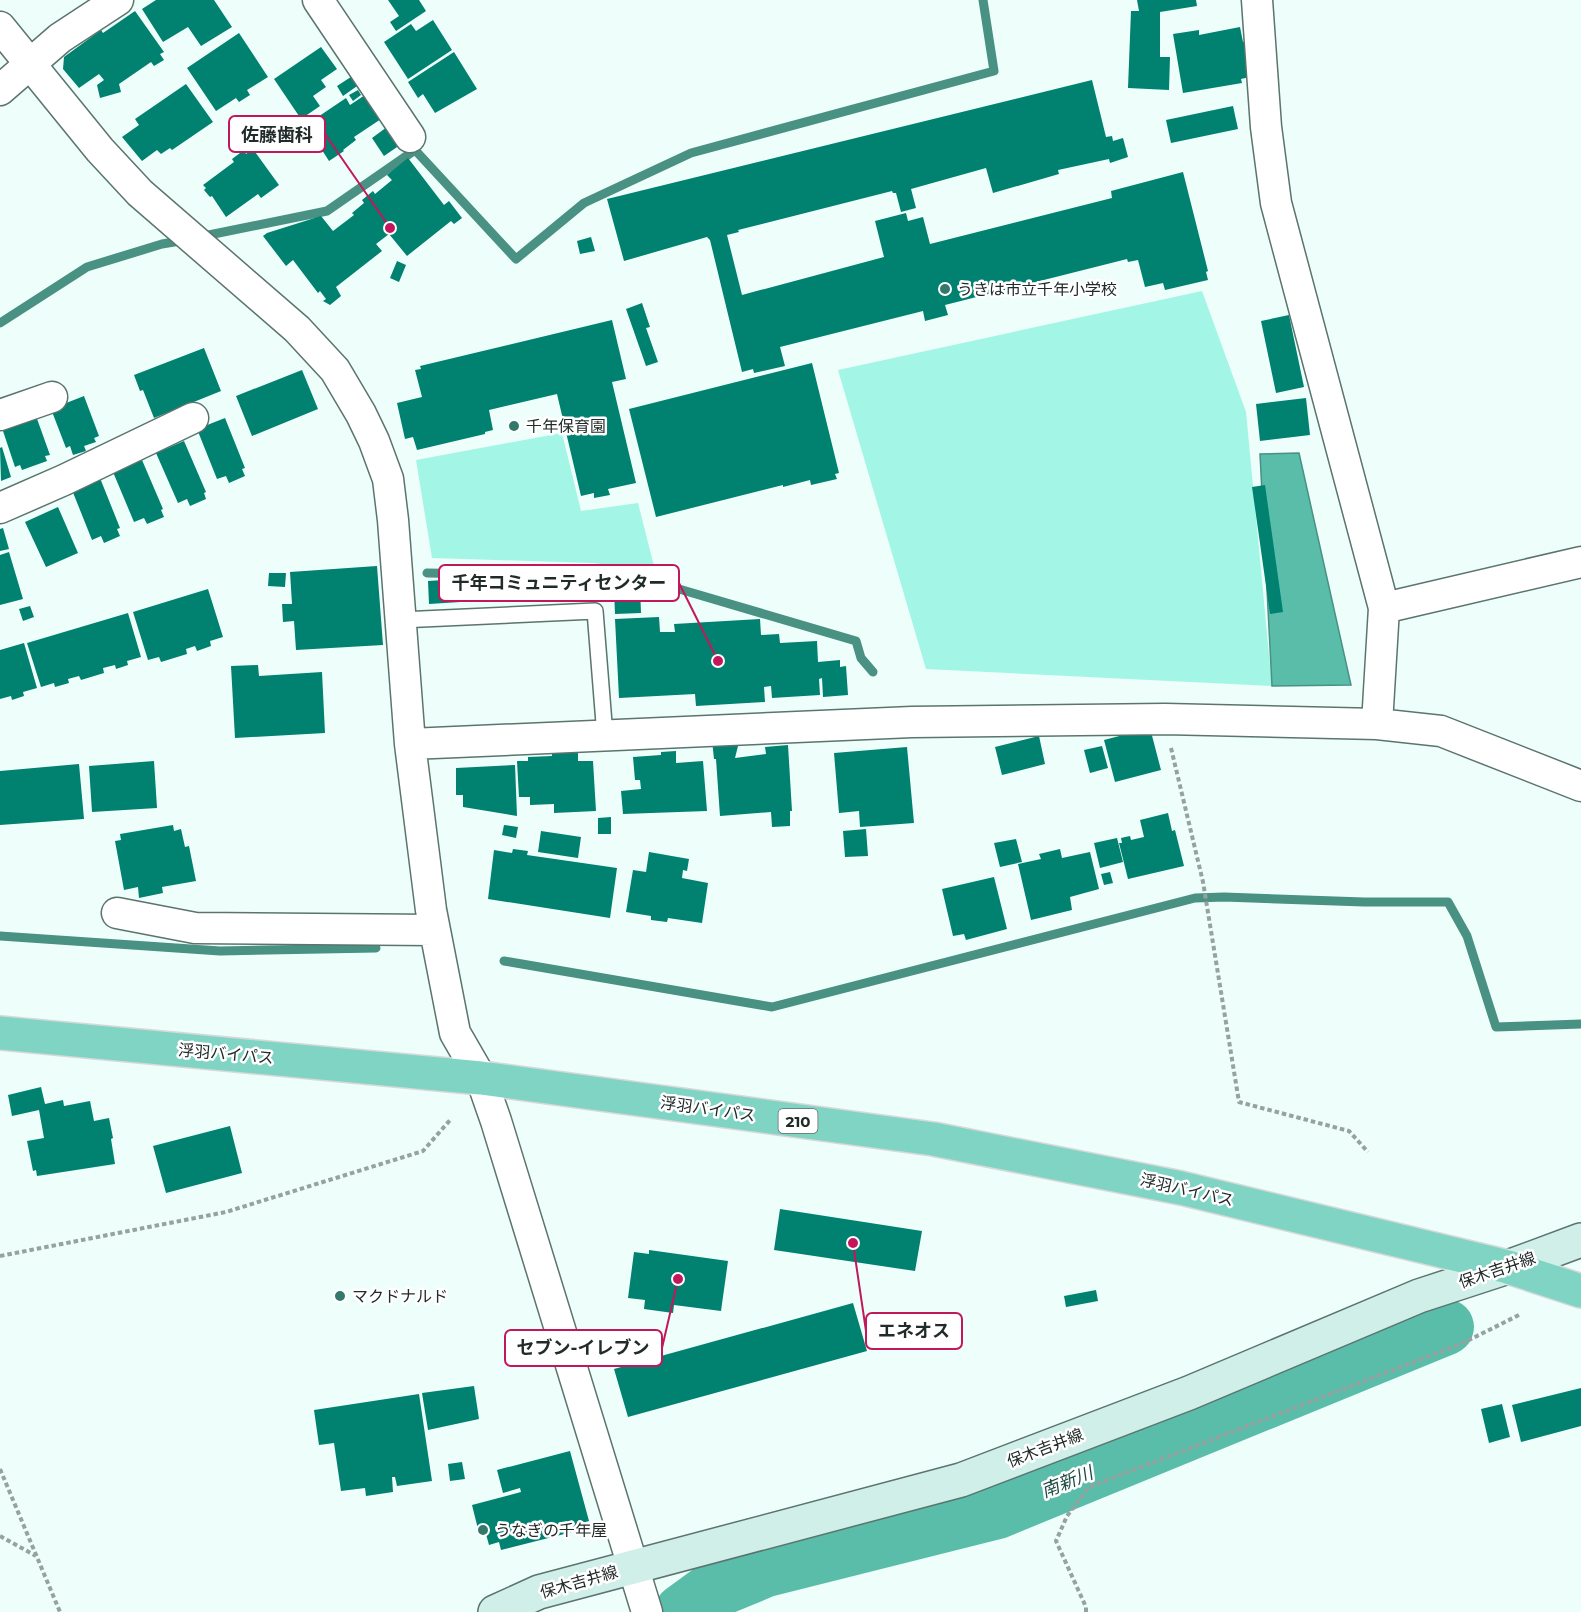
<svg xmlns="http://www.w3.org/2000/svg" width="1581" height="1612" font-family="Montserrat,'Noto Sans JP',sans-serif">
<rect width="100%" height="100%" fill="#eefefa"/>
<path fill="#a3f6e5" d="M1202 291 1246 412 1272 686 926 669 838 370Z
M562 433 581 511 638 503 655 570 593 563 432 558 416 460Z"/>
<path fill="#59bdaa" stroke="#489183" stroke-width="1.5" d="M1299 453 1351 685 1272 686 1260 454Z"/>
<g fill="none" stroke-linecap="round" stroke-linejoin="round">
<path stroke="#489183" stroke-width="9" d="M199 237 327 211 415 150 516 259 584 203 691 153 994 71 983 0
M0 323 87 267 162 244 186 240
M427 573 535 575 679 589 856 641 861 658 873 672
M0 936 220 951 376 948
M504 961 772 1007 1195 898 1224 897 1364 902H1448L1467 936 1496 1027 1581 1024"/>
<path stroke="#59bdaa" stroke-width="56" d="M682 1612 708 1593 766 1569 997 1511 1446 1327"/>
</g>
<path fill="#018170" d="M156 0H214L232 27 201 46 188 27 163 42 142 9Z
M388 0H419L426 11 396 31 390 22 399 16Z
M1137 0H1196L1197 6 1160 12V57H1170L1169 90 1128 88 1131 11H1139Z
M135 11 164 52 160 54 164 60 154 66 151 62 119 84 121 92 100 98 97 85 104 80 99 74 79 88 63 69 64 57 101 30 103 33Z
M433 20 452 50 408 79 384 42 411 24 416 31Z
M1240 27 1243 42 1248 41 1250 77 1241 79 1242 83 1183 93 1173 34 1199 30V35Z
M239 33 268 77 247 90 250 95 239 102 236 98 216 111 187 68Z
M321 47 337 69 321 80 326 87 313 96 320 106 301 119 274 79Z
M454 52 477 89 435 113 423 94 418 98 408 82Z
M354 75 360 84 343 96 337 86Z
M1092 80 1106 137 1112 136 1113 141 1123 138 1128 157 1110 163 1109 159 1058 170 1059 174 993 193 986 168 911 189 916 208 901 212 896 193H893L892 191 738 230 739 232 727 235 742 295 884 257 875 221 906 213 908 221 923 217 930 244 1112 198 1111 191 1183 172 1208 271 1206 272 1208 280 1165 290 1163 283 1145 287 1138 260 1128 262 1127 259 945 305 948 315 925 321 923 311 780 347 785 366 754 373 753 369 742 372 710 240 707 237 624 261 607 199Z
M186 84 213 122 172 150 170 148 161 154 157 150 142 161 122 137 139 125 135 119Z
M358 90 361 95 353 101 349 95Z
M365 95 381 119 354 137 356 140 343 150 344 151 329 161 306 125 346 98 350 105Z
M1233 106 1238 129 1171 143 1166 120Z
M387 127 400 145 384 156 372 138Z
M253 149 279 185 261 198 258 194 226 217 212 196 210 197 204 190 206 188 203 185 234 162 232 159 244 150 246 154Z
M408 158 444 205 449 201 462 218 454 224 451 221 407 256 389 234 376 244 382 251 336 287 341 296 330 305 323 301 326 299 320 291 318 293 293 260 286 266 263 236 267 233 321 216 333 231 354 215 352 213 364 203 362 200 373 191 375 194 392 180 387 175Z
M591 237 595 251 580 254 577 241Z
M397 261 406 265 399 282 390 278Z
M642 303 650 327 646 328 658 362 646 366 626 309Z
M1289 315 1304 387 1276 393 1261 321Z
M612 320 626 379 612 382 636 483 608 489 610 495 594 498V493L581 496 557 394 489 410 493 430 485 432V434L417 450 413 437 405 439 397 403 422 397 415 370 421 369 420 366Z
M204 348 221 391 154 418 143 390 140 391 134 375Z
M812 363 839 473 835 474 837 479 811 485 810 480 783 487V485L656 517 629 409Z
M302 370 318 409 252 436 236 396Z
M84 396 99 436 94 438 96 442 84 446 86 451 73 455 70 446 66 448 51 409Z
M1306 398 1310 435 1260 441 1256 404Z
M36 416 50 455 45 456 47 461 22 470 20 465 15 467 2 428Z
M225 418 245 468 242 469 245 476 229 483 226 476 217 479 197 429Z
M184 441 206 492 204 493 206 499 190 506 187 499 178 503 156 453Z
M2 447 11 477 1 481 0 448Z
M142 460 163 509 161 510 164 517 147 524 144 518 134 522 113 472Z
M100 478 120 528 117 529 120 536 104 543 101 536 92 540 72 490Z
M1265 485 1283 612 1270 614 1252 487Z
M58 507 78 553 46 567 25 522Z
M3 528 9 549 0 551V529Z
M9 552 23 599 0 605V555Z
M377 566 383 645 296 650 294 621 283 622 282 604H292L290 572Z
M269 573H286L285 587 268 586Z
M475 578 476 601 429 604 428 581Z
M640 587 641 613 615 614 614 589Z
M208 589 223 637 210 641 211 646 197 651 195 646 186 649 187 654 161 662 159 657 148 660 133 612Z
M30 606 34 617 23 621 19 609Z
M128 613 141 657 127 661 128 665 116 669 115 665 103 668 104 673 81 680 79 676 68 679 69 683 55 687 54 683 41 687 27 643Z
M659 617 660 632H675L674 624 760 619 761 635 779 634 780 643 817 641 818 662 840 660V667L846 666 848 695 823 697 822 678 819 679 820 695 772 698 771 686 764 687 765 702 696 706 695 694 619 698 615 619Z
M24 643 37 688 23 692 24 696 12 700 11 696 0 699V650Z
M258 665 259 676 322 672 325 733 235 738 231 666Z
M1150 728 1161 770 1115 782 1104 740Z
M1039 736 1045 764 1002 775 995 747Z
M740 738 735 758 766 754 765 747 788 745 792 811H790V826L772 827 771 812 720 816 716 759H714L712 740Z
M1102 746 1108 768 1090 773 1084 750Z
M907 747 914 823 860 827 859 811 839 813 834 753Z
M578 750V761H593L596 811 554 813V804L530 805V797H519L517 761H528V757L552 756V751Z
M676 751V763L703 761 707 811 623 814 621 791 641 789 640 780H635L633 757 661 755V752Z
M154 761 157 808 92 812 89 766Z
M79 764 84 819 0 825V771Z
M515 765 517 816 463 807V795H456V768Z
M1168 813 1172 831 1175 830 1184 866 1128 879 1119 843H1122L1121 838 1130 836 1131 840 1144 837 1140 820Z
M611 817V834H598V818Z
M173 825 174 831 181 829 185 847 189 846 196 881 162 887 163 893 139 898 138 887 124 890 115 841 121 840 120 834Z
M504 825 518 827 516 838 502 835Z
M866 829 868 856 845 857 843 831Z
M541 831 581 837 578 858 538 852Z
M1117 838 1123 862 1100 868 1094 843Z
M1016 839 1022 862 1000 867 994 843Z
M513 849 528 851 527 855 617 868 610 918 488 899 494 850 512 853Z
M1060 849 1062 858 1090 852 1099 889 1070 897 1072 910 1031 920 1018 864 1041 859 1039 854Z
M649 852 689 859 687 871 683 870 682 878 708 883 702 923 668 918 667 922 651 920V916L626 912 633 870 646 872Z
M1110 872 1113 883 1104 885 1101 874Z
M994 877 1007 929 966 940 964 934 953 936 942 889Z
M41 1087 45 1104 63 1100 64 1106 90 1101 94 1121 109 1118 113 1138 111 1139 115 1164 37 1176 36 1170 33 1171 27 1141 44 1138 39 1110 12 1116 8 1095Z
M230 1126 242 1173 166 1193 153 1146Z
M780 1209 922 1231 915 1271 774 1250Z
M649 1250 728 1261 721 1311 674 1305 673 1313 644 1309 645 1300 628 1298 634 1252 649 1254Z
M1096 1290 1098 1301 1066 1307 1064 1296Z
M853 1303 867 1351 628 1417 614 1369Z
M474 1386 479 1419 428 1430 422 1393Z
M1581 1388V1426L1521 1442 1512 1405Z
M419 1394 432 1481 397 1486 395 1477H392L393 1492 366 1496 365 1488 341 1491 334 1443 319 1445 314 1410Z
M1502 1404 1510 1437 1489 1443 1481 1409Z
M570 1451 589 1521 582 1523 584 1529 501 1550 499 1542 489 1545 484 1527 478 1529 472 1505 521 1492 520 1488 503 1493 497 1470Z
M462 1462 465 1479 450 1481 448 1464Z"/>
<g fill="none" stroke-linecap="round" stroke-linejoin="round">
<g stroke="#5b746e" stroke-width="18">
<path id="service" d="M400 620 595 611 605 736"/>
</g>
<g stroke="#5b746e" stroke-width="33">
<path id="minor" d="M318 0 410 137
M1257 0 1266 127 1276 203 1384 608 1377 724
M0 27 100 150 140 193 297 329 335 370 361 414 374 441 388 479 393 520 410 744 431 910 455 1033 481 1078 496 1121 647 1612
M0 90 60 38 118 0
M0 415 52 397
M0 508 64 480 193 418
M1384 608 1581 562
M410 744 912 722 1165 719 1377 724 1441 731 1581 786
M117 913 195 928 434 930"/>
</g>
<g stroke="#5b746e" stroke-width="36">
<path id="secondary" d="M495 1612 539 1592 961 1480 1189 1393 1419 1296 1508 1267 1581 1240"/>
</g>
<g stroke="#d7d9d8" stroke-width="36">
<path id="trunk" d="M0 1033 481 1078 933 1139 1181 1188 1508 1267 1581 1291"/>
</g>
<path stroke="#95a29f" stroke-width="4" stroke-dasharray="4.5 3" stroke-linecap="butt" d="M1171 748 1203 882 1239 1102 1349 1131 1368 1152
M0 1256 226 1212 423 1151 451 1119
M0 1469 60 1612
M0 1536 36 1556
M1086 1612V1607L1056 1541 1067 1516 1089 1487 1463 1343 1521 1314"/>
<use href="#service" stroke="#fff" stroke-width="15"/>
<use href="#minor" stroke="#fff" stroke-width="30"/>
<use href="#secondary" stroke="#d0efe9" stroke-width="33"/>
<use href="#trunk" stroke="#80d4c4" stroke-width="33"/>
</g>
<g fill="#34786c" stroke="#fff" stroke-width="2">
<circle cx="945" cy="289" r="6"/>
<circle cx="514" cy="426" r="6"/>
<circle cx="340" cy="1296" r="6"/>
<circle cx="483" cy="1530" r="6"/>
</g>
<g text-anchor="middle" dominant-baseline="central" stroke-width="5" stroke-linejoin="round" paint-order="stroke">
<rect fill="#fff" stroke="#646b69" stroke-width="1.5" x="778.5" y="1109" width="39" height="24" rx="4.5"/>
<g font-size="15" font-weight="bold" fill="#212b29">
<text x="798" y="1121">210</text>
</g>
<g font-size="16" fill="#212b29" stroke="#fff" text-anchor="start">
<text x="957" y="289">うきは市立千年小学校</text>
<text x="526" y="426">千年保育園</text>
<text x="352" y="1296">マクドナルド</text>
<text x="495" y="1530">うなぎの千年屋</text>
</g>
<g font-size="16" fill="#212b29" stroke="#fff">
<text transform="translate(226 1054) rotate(5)">浮羽バイパス</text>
<text transform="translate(708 1109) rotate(8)">浮羽バイパス</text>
<text transform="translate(1187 1190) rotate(13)">浮羽バイパス</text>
<text transform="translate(1497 1270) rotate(-19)">保木吉井線</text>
<text transform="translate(1045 1448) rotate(-21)">保木吉井線</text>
<text transform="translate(579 1582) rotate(-16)">保木吉井線</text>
</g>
<g font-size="18" font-style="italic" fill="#1d4a42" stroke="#fff">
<text transform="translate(1067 1482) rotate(-22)">南新川</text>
</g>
</g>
<path fill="none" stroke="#c2185b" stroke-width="2" d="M390 228L325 134M718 661L679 583M853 1243L866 1331M678 1279L662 1348"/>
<g fill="#c2185b" stroke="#fff" stroke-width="2">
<circle cx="390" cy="228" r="6"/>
<circle cx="718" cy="661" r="6"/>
<circle cx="853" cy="1243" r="6"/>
<circle cx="678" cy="1279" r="6"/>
</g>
<g fill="#fff" stroke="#c2185b" stroke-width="2">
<rect x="229" y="116" width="96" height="36" rx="6"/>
<rect x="439" y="565" width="240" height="36" rx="6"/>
<rect x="866" y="1313" width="96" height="36" rx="6"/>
<rect x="505" y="1330" width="157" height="36" rx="6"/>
</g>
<g font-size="18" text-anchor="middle" font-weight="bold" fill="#212b29">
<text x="277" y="141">佐藤歯科</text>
<text x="559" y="589">千年コミュニティセンター</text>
<text x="914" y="1337">エネオス</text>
<text x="583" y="1354">セブン-イレブン</text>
</g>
</svg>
